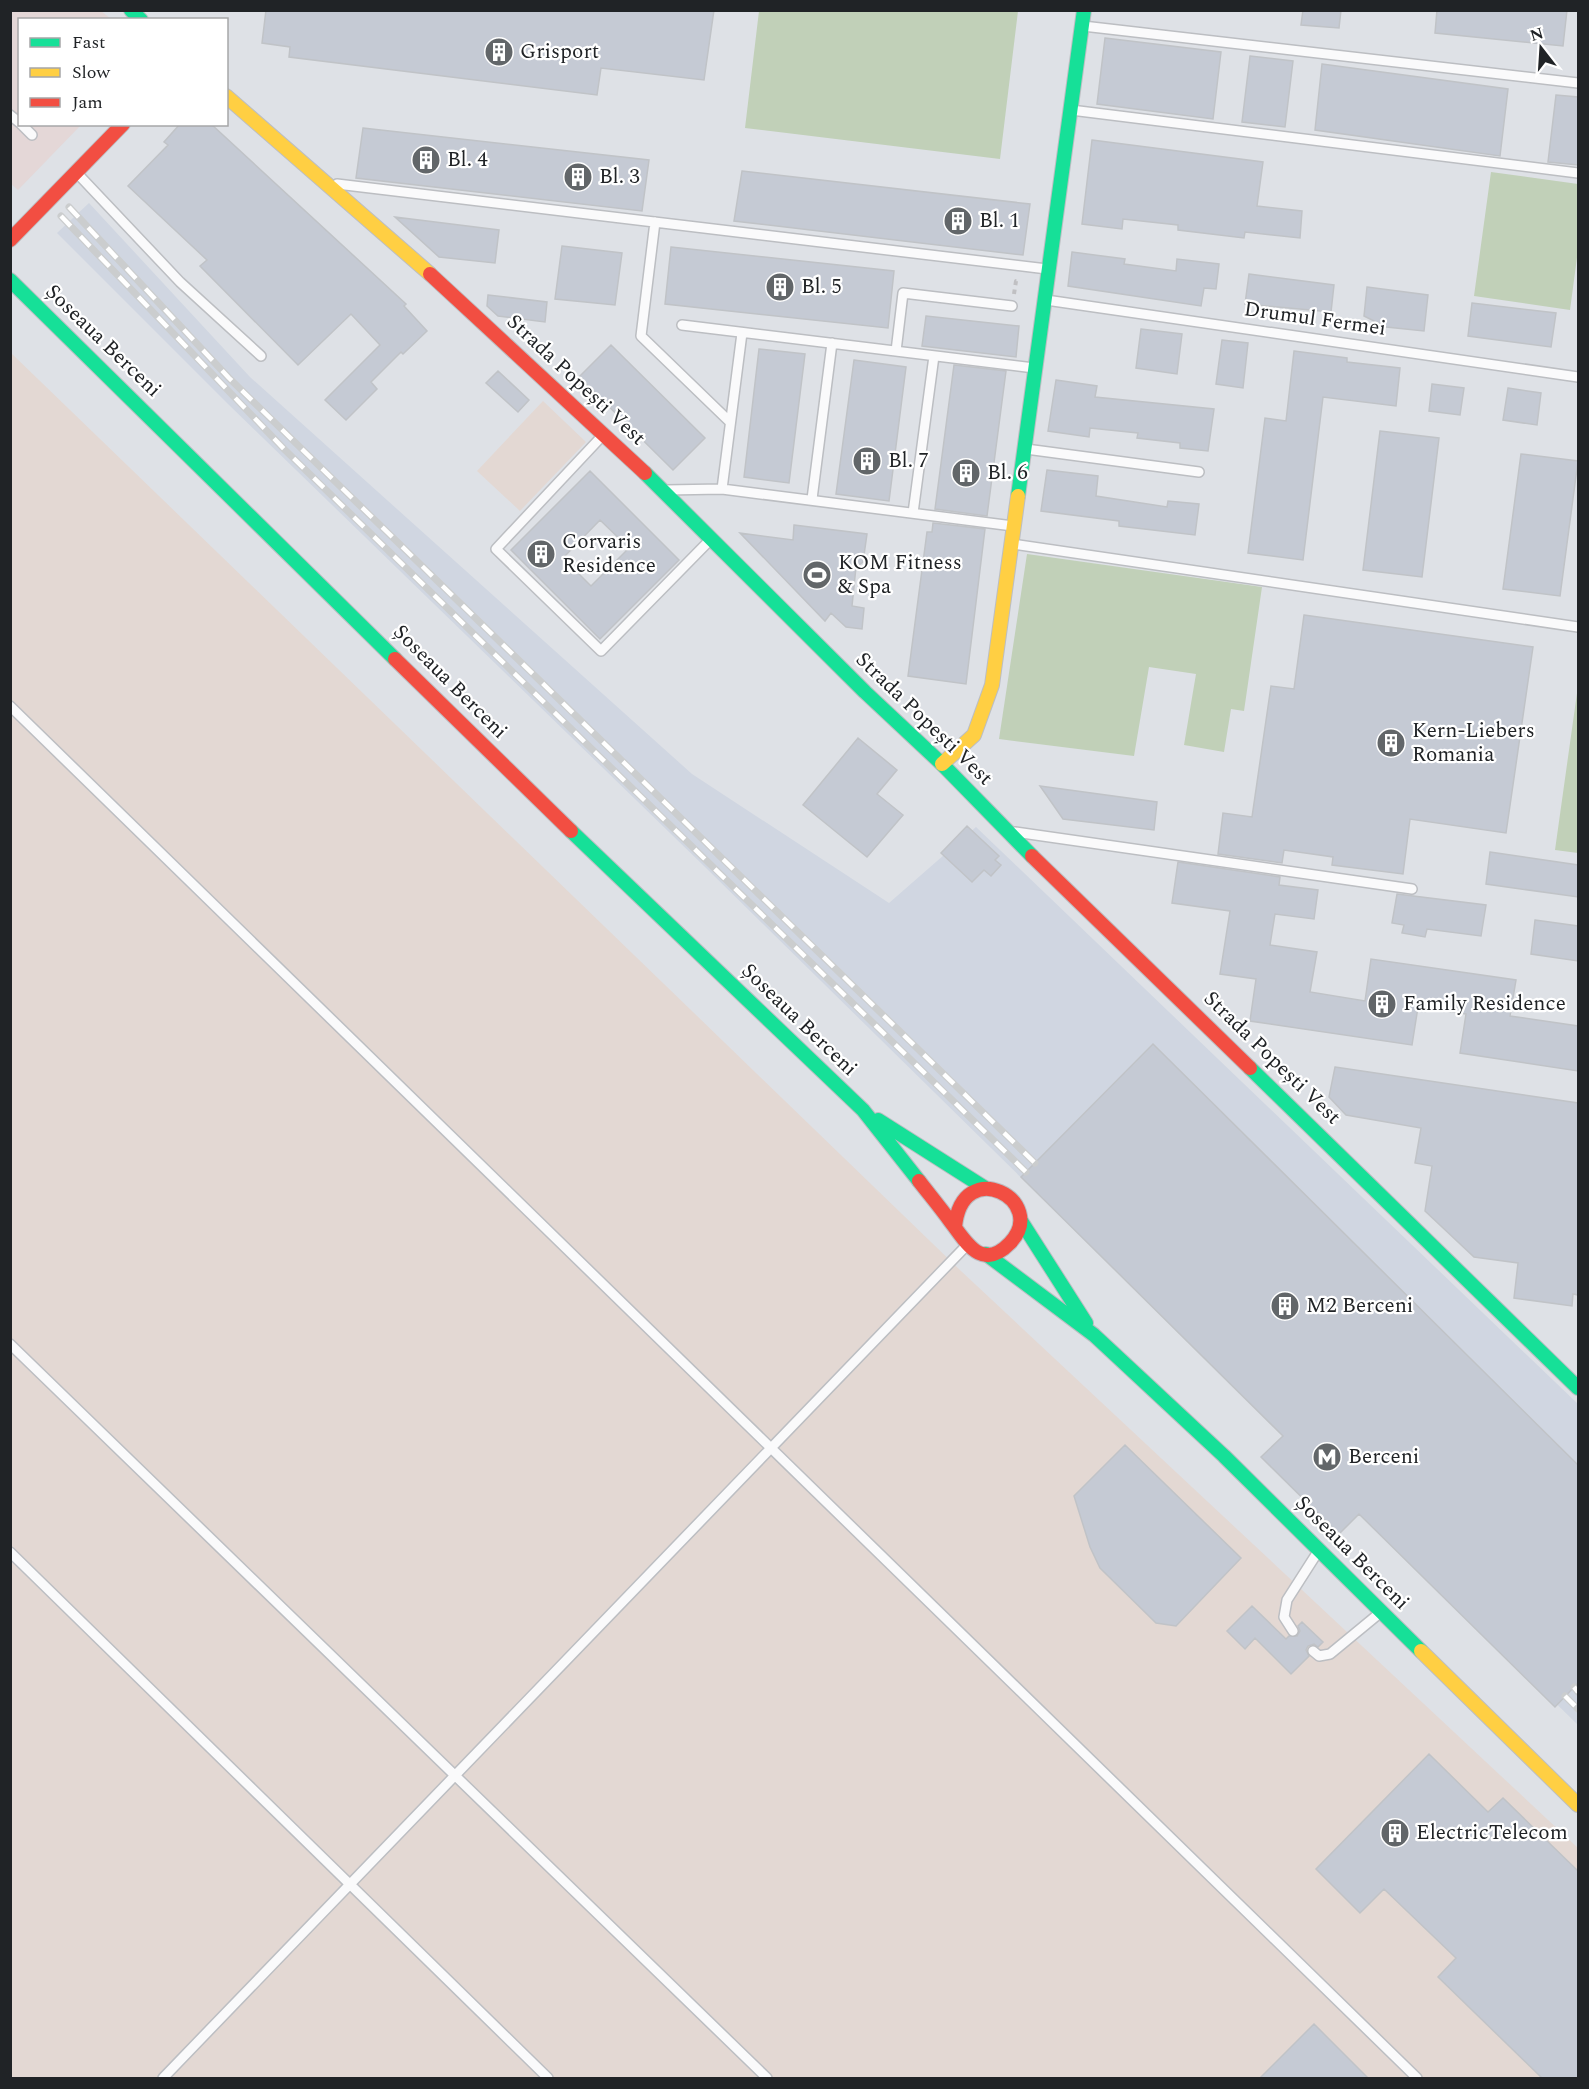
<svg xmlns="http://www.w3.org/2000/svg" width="1589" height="2089" font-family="Spectral,serif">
<rect width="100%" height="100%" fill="#dee1e6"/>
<path fill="#e4d7d7" d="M10 11H101L111 19 20 20V124L81 125 18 190 10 183Z"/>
<path fill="#e3d8d3" d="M10 352 961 1271 1578 1848V2078H11Z
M543 401 586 442 520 511 477 471Z"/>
<path fill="#d0d6e1" d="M89 203 250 377 692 774 889 903 976 827 1578 1404V1725L705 867 228 404 57 233Z"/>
<path fill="#c1d0b8" d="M759 11H1018L1000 159 745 128Z
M1491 172 1578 184V250L1570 310 1474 296Z
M1027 554 1262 587 1244 711 1231 709 1224 752 1184 745 1196 674 1149 667 1134 756 999 739Z
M1578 686V853L1555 850Z"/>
<path fill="#c5cad4" stroke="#c0c3c7" stroke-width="1.5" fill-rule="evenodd" d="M266 10H714L704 80 601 68 597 95 289 57 290 47 262 43Z
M1303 10H1341L1339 28 1301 25Z
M1437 10H1567L1563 46 1435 33Z
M1105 38 1221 52 1213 119 1097 104Z
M1250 56 1293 61 1285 127 1242 122Z
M1322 64 1508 89 1500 156 1315 130Z
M1556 95 1578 97V165L1548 162Z
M180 124H211L406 304 404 306 427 331 403 354 401 352 371 382 377 389 346 420 325 400 380 345 351 314 298 365 200 266 207 260 128 186 168 145 164 142Z
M363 128 649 160 642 211 356 178Z
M1092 140 1263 162 1257 206 1302 211 1300 238 1245 232 1244 238 1178 230V225L1123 219 1122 229 1082 224Z
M742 171 1030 204 1023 255 734 221Z
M395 217 499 230 495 263 439 257Z
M562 246 622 253 615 305 555 299Z
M671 247 894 271 888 328 665 304Z
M1072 252 1125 259 1124 264 1176 271 1177 259 1219 264 1216 289 1204 288 1201 306 1068 286Z
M1249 274 1334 285 1331 312 1245 304Z
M1367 287 1428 295 1424 331 1386 327 1364 316Z
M488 295 547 302 545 322 498 316 487 306Z
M1472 303 1556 313 1551 347 1468 336Z
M926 316 1019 326 1016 357 922 346Z
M1141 329 1182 334 1177 374 1136 368Z
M1222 340 1248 343 1243 388 1216 384Z
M611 345 705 438 673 470 579 377Z
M759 349 805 354 789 483 744 477Z
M1294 351 1347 358V362L1400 368 1396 406 1323 397 1303 560 1248 553 1265 418 1286 421Z
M854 360 906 367 889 501 836 494Z
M954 365 1006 371 987 516 935 509Z
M498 371 529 400 518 412 486 383Z
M1056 380 1097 386 1095 397 1214 409 1208 451 1180 448V443L1137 438 1138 433 1090 428 1089 437 1048 431Z
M1432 384 1464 388 1460 415 1429 411Z
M1508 388 1541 393 1537 425 1503 420Z
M1380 431 1439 438 1422 577 1363 570Z
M1521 454 1578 461 1560 596 1503 589Z
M1047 470 1098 476 1096 496 1167 507 1168 501 1199 504 1195 535 1119 526V521L1041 511Z
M590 471 679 560 600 639 511 550ZM600 520 629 548 591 586 563 558Z
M933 523 985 529 966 684 908 676 927 532H932Z
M794 525 867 534 863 562 856 567 852 606 864 608 862 629 846 627 831 613 825 621 740 533 793 540Z
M1304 615 1533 647 1506 833 1410 819 1403 874 1332 865 1333 857 1284 850 1282 863 1218 854 1223 813 1252 817 1271 686 1294 689Z
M858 738 897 770 877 794 903 815 867 857 803 805Z
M1040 786 1157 802 1154 830 1063 819Z
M967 826 999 856 995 860 1001 865 991 876 984 870 972 882 941 853Z
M1490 852 1578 865V897L1486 884Z
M1178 862 1280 877 1279 885 1318 890 1314 919 1275 914 1270 945 1317 952 1310 992 1365 1001 1371 959 1516 980 1510 1016 1578 1026V1071L1460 1053 1466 1014 1418 1007 1412 1045 1250 1021 1256 979 1220 974 1230 911 1172 903Z
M1397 894 1486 905 1481 936 1427 929 1425 937 1402 933 1404 925 1392 923Z
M1535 920 1578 926V961L1531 954Z
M1153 1044 1578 1465V1683L1555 1707 1359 1514 1339 1534 1261 1457 1283 1436 1021 1177Z
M1335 1067 1578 1103V1295L1573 1294 1572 1306 1514 1298 1518 1263 1474 1257 1425 1211 1432 1166 1415 1163 1421 1128 1346 1115 1329 1097Z
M1125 1445 1241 1558 1176 1626 1156 1623 1100 1568 1090 1547 1074 1496Z
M1252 1606 1286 1639 1289 1636H1297L1300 1631 1298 1626 1302 1622 1323 1642 1318 1647 1314 1644 1308 1646 1306 1650 1309 1656 1291 1674 1255 1638 1245 1649 1227 1631Z
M1429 1754 1488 1812 1503 1798 1578 1871V2079H1543L1438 1977 1456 1958 1384 1889 1360 1913 1316 1869Z
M1314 2024 1369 2079H1259Z"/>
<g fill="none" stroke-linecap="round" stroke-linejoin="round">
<g stroke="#bcbec2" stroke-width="12">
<path id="lane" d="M1083 26 1578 83
M1071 110 1578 173
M10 115 20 123
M21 124 32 135
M76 172 180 282 261 356
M337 184 1047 269
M655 222 641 336 730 422
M1046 300 1578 377
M682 325 1034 368
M896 351 903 293 1012 306
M604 434 496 549 601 651 710 540
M1026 449 1199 472
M722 489 742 333
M666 490 722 489 1013 526
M812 499 832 343
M913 513 934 356
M1013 544 1578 627
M10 706 1417 2078
M1015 832 1412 889
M10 1344 767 2078
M10 1552 548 2078
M1293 1631 1284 1617 1287 1600 1319 1550
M1313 1651 1319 1656 1330 1654 1381 1612
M163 2078 966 1246"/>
</g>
<g stroke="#bcbec2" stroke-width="16">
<path id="fast" d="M131 10 141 20
M10 280 395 659
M645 473 865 692 942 764 1032 856
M1018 496 1084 10
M571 831 863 1110 919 1181
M1250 1068 1578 1388
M878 1120 985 1188
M1021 1221 1086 1323
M986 1254 1094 1335 1224 1456 1421 1651"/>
</g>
<g stroke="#bcbec2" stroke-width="16">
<path id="slow" d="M226 96 430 274
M942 764 974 735 992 685 1018 496
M1421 1651 1578 1805"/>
</g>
<g stroke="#bcbec2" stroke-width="16">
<path id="jam" d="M10 240 123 124
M430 274 645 473
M395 659 571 831
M1032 856 1250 1068
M919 1181C929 1194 940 1207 950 1221 965 1240 981 1273 1010 1243 1050 1201 962 1154 955 1227"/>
</g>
<path stroke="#c0c0c3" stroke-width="4" stroke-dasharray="4.5 4.5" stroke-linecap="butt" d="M1014 294 1016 281H1019"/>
<use href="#lane" stroke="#fafafb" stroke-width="9"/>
<use href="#fast" stroke="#16e098" stroke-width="14"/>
<use href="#slow" stroke="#ffcf43" stroke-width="14"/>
<use href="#jam" stroke="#f24e42" stroke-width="14"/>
<g stroke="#cbcdce" stroke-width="7">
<path id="rail" d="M69 207 229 378 1035 1163
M61 216 285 450 1026 1172
M1574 1687 1578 1692
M1565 1696 1578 1709"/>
</g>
<use href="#rail" stroke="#fff" stroke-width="4.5" stroke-dasharray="14" stroke-linecap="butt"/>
</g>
<defs>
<g id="building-disc" transform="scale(1.5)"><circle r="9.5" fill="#626669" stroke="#fff"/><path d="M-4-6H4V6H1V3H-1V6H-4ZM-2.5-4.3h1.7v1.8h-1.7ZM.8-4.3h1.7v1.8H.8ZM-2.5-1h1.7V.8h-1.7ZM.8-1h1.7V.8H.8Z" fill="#fff"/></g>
<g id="stadium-disc" transform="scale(1.5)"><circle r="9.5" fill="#626669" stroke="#fff"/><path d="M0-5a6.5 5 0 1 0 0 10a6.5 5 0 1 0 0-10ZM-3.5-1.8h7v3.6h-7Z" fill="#fff"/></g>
<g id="metro-disc" transform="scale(1.5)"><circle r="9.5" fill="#626669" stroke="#fff"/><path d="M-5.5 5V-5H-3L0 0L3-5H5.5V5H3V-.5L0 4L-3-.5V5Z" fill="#fff"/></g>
</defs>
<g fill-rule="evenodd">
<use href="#building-disc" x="499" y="52"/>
<use href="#building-disc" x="426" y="160"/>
<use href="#building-disc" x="578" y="177"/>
<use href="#building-disc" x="958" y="221"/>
<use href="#building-disc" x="780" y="287"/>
<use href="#building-disc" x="867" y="461"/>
<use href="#building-disc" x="966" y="473"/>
<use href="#building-disc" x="541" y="554"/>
<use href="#stadium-disc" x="817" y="575"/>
<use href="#building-disc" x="1391" y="743"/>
<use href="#building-disc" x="1382" y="1004"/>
<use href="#building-disc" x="1285" y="1306"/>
<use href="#metro-disc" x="1327" y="1457"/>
<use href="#building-disc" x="1395" y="1833"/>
</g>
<g text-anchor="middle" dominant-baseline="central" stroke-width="4.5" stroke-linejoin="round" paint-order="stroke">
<g font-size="21" fill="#202326" stroke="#fff" text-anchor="start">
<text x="520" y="52">Grisport</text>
<text x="447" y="160">Bl. 4</text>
<text x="599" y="177">Bl. 3</text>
<text x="979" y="221">Bl. 1</text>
<text x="801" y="287">Bl. 5</text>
<text x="888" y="461">Bl. 7</text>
<text x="987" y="473">Bl. 6</text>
<text x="562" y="542">Corvaris<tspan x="562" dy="24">Residence</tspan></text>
<text x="838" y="563">KOM Fitness<tspan x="838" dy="24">&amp; Spa</tspan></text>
<text x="1412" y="731">Kern-Liebers<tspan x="1412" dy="24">Romania</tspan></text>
<text x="1403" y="1004">Family Residence</text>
<text x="1306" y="1306">M2 Berceni</text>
<text x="1348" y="1457">Berceni</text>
<text x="1416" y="1833">ElectricTelecom</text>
</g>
<g font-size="21" fill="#202326" stroke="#fff">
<text transform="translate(1315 319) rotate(8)">Drumul Fermei</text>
<text transform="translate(103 341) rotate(44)">Șoseaua Berceni</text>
<text transform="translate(576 380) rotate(43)">Strada Popești Vest</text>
<text transform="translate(450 682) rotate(45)">Șoseaua Berceni</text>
<text transform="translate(924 719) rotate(44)">Strada Popești Vest</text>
<text transform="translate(799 1020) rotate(44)">Șoseaua Berceni</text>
<text transform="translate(1272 1058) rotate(44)">Strada Popești Vest</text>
<text transform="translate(1352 1553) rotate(45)">Șoseaua Berceni</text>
</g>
</g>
<rect width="1589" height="2089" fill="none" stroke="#202326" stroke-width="24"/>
<rect x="18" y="18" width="210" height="108" fill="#ffffff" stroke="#a6a7a8" stroke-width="1.5"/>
<rect x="30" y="38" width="30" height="9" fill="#16e098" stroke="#a6a7a8" stroke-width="1.5"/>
<text x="72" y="48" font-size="18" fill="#202326">Fast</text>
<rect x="30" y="68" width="30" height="9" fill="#ffcf43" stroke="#a6a7a8" stroke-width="1.5"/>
<text x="72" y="78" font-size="18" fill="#202326">Slow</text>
<rect x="30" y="98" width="30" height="9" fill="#f24e42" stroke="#a6a7a8" stroke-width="1.5"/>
<text x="72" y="108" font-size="18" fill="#202326">Jam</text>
<g transform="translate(1541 48) rotate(343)" stroke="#ffffff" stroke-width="4.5" paint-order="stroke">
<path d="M0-4.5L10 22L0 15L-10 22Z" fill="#202326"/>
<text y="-9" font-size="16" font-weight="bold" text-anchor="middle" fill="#202326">N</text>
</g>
</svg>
